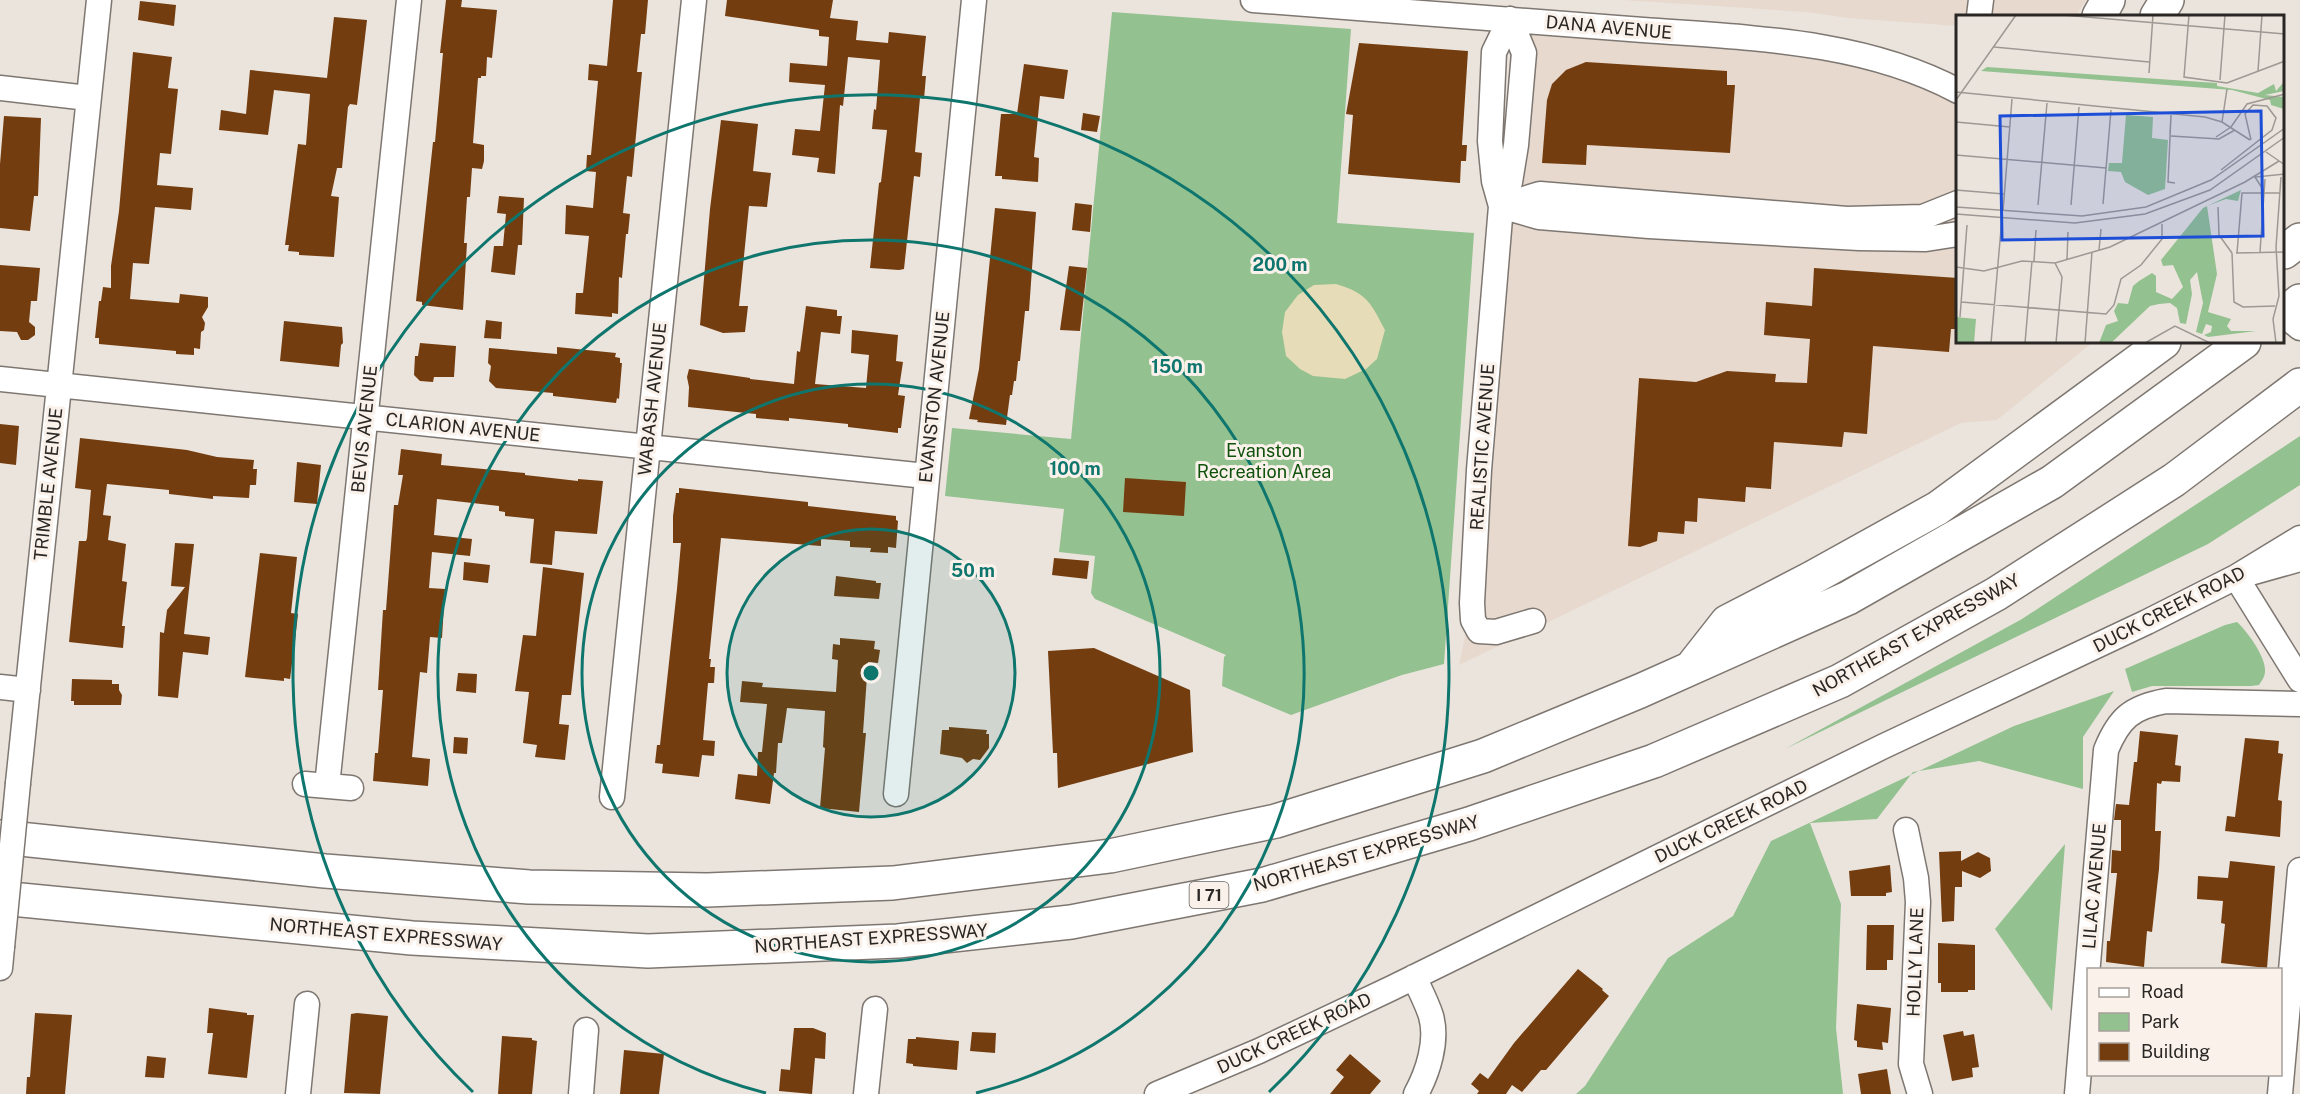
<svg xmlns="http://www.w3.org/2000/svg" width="2300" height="1094" font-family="'Public Sans',sans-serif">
<rect width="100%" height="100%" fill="#ebe4dd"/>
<path fill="#e7d9cd" d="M1624 0H2086L2076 16H1958V26L1848 18 1806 12Z
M1510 19 1802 44 1958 91V342H2093L1997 420 1961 423 1459 665 1472 603 1524 53Z"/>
<path fill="#94c190" d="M1112 12 1351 29 1337 223 1474 233 1444 664 1402 675 1291 715 1222 686 1224 657 1226 655 1095 599 1091 593 1095 556 1059 552 1064 509 945 496 952 428 1071 439Z
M2300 436V485L2208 544 1785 749 2022 619Z
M2237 622C2247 631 2266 657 2265 671 2265 677 2262 680 2259 685L2251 686H2152L2132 692 2125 669 2225 625Z
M2114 691 2083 737V789L1979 761 1913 772 1877 819 1810 823 1841 904 1836 1028 1843 1094H1576L1585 1086 1668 958 1733 916 1771 841 2014 726Z
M2065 844 2052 1011 1995 929Z"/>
<path fill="#e6dcb7" d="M1336 284C1367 293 1371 303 1385 330L1377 359 1366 369 1345 379 1313 376 1300 369 1286 356 1282 332 1285 312 1298 295 1314 285Z"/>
<path fill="#743d0f" d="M446 0H462L461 7 497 10 492 58 487 57 486 76H481V78H478L473 143 484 145V161L482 169 472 168 470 197H467L464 243H467L463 310 422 305V302L416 301 433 142H435L443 53H440Z
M613 0H648L645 34H641L637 72H642L632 177 627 176 623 213 630 214 628 234H626L622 278 619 277 618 314 612 313V317L575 314 576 293H583L589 236 565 234 566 205 593 208 596 172 586 171 587 155H591L598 81 588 80 589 64 607 66Z
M727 0H833L830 18 858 21 856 40 888 43 889 32 926 36 922 76H926L924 99 920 98 915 152 922 153 920 177 914 176 904 269 899 270 870 268 879 183 881 182 887 130 872 129 874 109 876 110 880 60 848 57 843 106 840 105 835 174 817 172 819 158 792 155 795 129 820 131 825 85 789 82 790 63 827 66 829 37 819 36V30L725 16Z
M140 1 176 5 174 26 138 20Z
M334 17 367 20 357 105 350 104 348 107 342 168H337L331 196 339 197 334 257 299 255V252L288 251 289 245H285L298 144 306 145 310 94 274 90 268 135 219 130 221 110 246 114 250 70 327 78Z
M1359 43 1468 51 1462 145H1467L1466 161H1461L1460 183 1348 174 1353 115 1346 114Z
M133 52 172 57 168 88 178 89 171 154 160 153 157 185 193 188 191 210 155 207 149 264 133 263 130 299 179 303 180 294 208 297V307L202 317 205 323 204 330 201 332 200 349 194 348V355L176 354V351L99 344V338H95L99 301H101L103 287 111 288V266L119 211Z
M1586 62 1727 71V85H1735L1730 153 1587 145 1586 165 1542 163 1547 100 1552 84 1566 70Z
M1024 64 1068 70 1064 99 1040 96 1034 157 1039 158 1038 182 1002 179V176H995L1001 114H1017Z
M1083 113 1100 116 1097 132 1081 130Z
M4 116 41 118 38 196H34L30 231 0 228V164Z
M721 120 758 124 753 171 771 173 767 207 749 206 739 306H748L745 332 723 333 700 325 710 209Z
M499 196 524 198 522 245H518L515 275 491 272 494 246H503L506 214 497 213Z
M1075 203 1092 205 1090 232 1072 230Z
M995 208 1036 212 1029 311H1025L1020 361H1018L1016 381H1014L1012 395H1010L1006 425 977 422 978 420 969 419 979 369Z
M0 265 40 268 37 301H31L29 322 35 327V335L28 340H21L17 332 0 331Z
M1069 266 1087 268 1080 331 1060 330Z
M1814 268 1958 278V329H1951L1949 352 1873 346 1867 434 1844 432 1842 447 1774 442 1771 489 1746 487 1745 502 1698 498 1697 522 1685 521 1684 534 1658 532 1657 541 1640 547 1628 546 1639 378 1696 382 1727 371 1776 374 1775 382 1807 383 1810 339 1764 335 1766 302 1812 306Z
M806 306 837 310V316H842L840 334 821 332 815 384 866 388 869 355 851 353 852 330 898 335 896 361 903 362 898 395 905 396 901 428H898V433L848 427V424L789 418V421L756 418V414L688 407 689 387 687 377 689 369 750 378V379L794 384 797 351 800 352Z
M486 320 502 322 501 339 484 338Z
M284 321 342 327 343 343 341 345 339 367 280 361Z
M420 343 456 346 454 377H434L433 382 420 381 414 375 415 356H418Z
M557 347 616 353 615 357 620 358V363H622L619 399 617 398 616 403 553 396V393L496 388 489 381 491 366 488 363 489 348 557 354Z
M0 424 19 426 16 465 0 463Z
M80 438 187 450 217 457 254 460 253 469H257L256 485H250L249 498 213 496V499L169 494V490L107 484 103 515 111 516 108 540 126 544 122 581 127 582 122 626H125L123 648 69 642 79 541H86L87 538 91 490 75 488Z
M401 449 442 454 441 465 525 473V475L578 481V479L603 481 597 534 555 531 552 565 530 563 534 519 505 516V512L499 511V506L437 499 434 535 472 539 470 556 432 552 429 588 445 589 442 638 430 637 427 673 420 672 412 757 430 759 428 786 373 781 375 753H378L383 690H378L383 610H386L394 505H398L403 475H398Z
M297 462 321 465 317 504 294 502Z
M1125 478 1186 482 1184 516 1123 512Z
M679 488 808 502V506L896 516V520L898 521 896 548 888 547V553L870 552 871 548 850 547V541L821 539V546L721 538 709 659H711L710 667H715L714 683H708L703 740 715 741 714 756 702 755 699 777 662 773 663 764 655 763 657 745H660L677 589 681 543H673V516L676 493H679Z
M175 543 194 544 184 634 210 637 208 655 183 652 178 698 158 696 160 632 164 633 167 610 185 587 171 586Z
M260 553 297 557 291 613 298 614 295 641 290 679 284 678V681L245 677Z
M1054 558 1089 561 1087 579 1052 575Z
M464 562 490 565 488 583 463 580Z
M543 567 584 573 571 695H562L559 724 569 725 565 760 535 757 537 745 523 743 529 692 515 691 523 635 536 636Z
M836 576 876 581V583H881L879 599 834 596Z
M840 638 875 641 874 649 880 650 878 663 868 662 863 733H866L859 812 820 808 825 748 823 747 825 711 787 708 782 743H778L776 773H774L770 804 735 799 738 774 757 776 758 752H762L767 704 740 702 742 681 763 683 762 687 836 692 838 660 832 659 833 644 840 645Z
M1094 648 1190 690 1193 752 1058 788 1057 753H1053L1048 651Z
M458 673 477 674 476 693 456 691Z
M72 679 112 680V684H119V690L122 695 121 705H74V701H71Z
M949 727 987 730 986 734H989V748L980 760 973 759 967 763 962 758 940 754 942 730H949Z
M2140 731 2178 735 2175 765 2181 766 2180 782 2162 781 2161 784 2157 783 2155 831H2161L2159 869 2152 932 2147 931 2144 967 2106 962 2107 941H2110L2117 873H2111L2112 850 2121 851V820H2114L2116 804 2129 805 2134 762H2137Z
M454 737 468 738 467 754 453 753Z
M2245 738 2279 741 2278 753 2283 754 2278 800 2282 801 2280 837 2225 831 2227 816 2235 817Z
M1961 851V861L1978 852 1990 858 1991 871 1980 878 1962 871V887H1955L1954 921 1942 922 1939 852Z
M2230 861 2275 866 2267 968 2221 963 2225 924 2221 923 2223 901 2197 899 2198 876 2228 878Z
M1890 865 1892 892 1886 893V896H1851L1849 871Z
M1867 925H1894L1893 960H1887V970H1866Z
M1938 943 1975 945V990H1968V992H1941V983H1938Z
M1578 969 1603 989 1602 990 1609 996 1546 1070H1541L1522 1092 1512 1085 1506 1094H1477L1479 1091 1471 1084 1480 1073 1488 1079 1514 1043Z
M1857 1004 1891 1008 1888 1043 1882 1042 1883 1050 1857 1047V1041L1854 1040Z
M209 1008 247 1013V1015H254L247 1078 208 1074 213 1033H207Z
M35 1013 72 1015 65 1094H26L27 1077H30Z
M357 1013 388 1016 380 1094 344 1093 351 1014Z
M794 1028H813L826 1033 825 1059 815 1058 812 1094 779 1091 781 1069 790 1070Z
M1963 1031 1964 1036 1974 1034 1979 1067 1972 1068 1973 1077 1952 1081 1943 1035Z
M972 1032 996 1033 995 1053 970 1051Z
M502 1036 532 1038V1040L537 1041 532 1094H498Z
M916 1037 959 1041 957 1070 913 1066V1064L906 1063 908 1039H916Z
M624 1050 664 1054 659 1094H620Z
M1350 1054 1381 1081 1370 1094H1330L1344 1077 1336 1070Z
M147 1056 166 1058 164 1078 145 1077Z
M1887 1069 1891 1094H1861L1858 1074Z"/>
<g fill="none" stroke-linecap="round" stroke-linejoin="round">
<g stroke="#7e7771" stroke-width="27">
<path id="minor" d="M1253 0C1383 11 1513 19 1643 30 1749 38 1862 40 1958 91
M1979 16 1981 0
M1510 19 1524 53 1516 145 1510 182 1501 206 1479 470 1472 603 1473 620 1479 631 1496 632 1533 621
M0 88 88 98
M1501 206 1540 194 1847 219 1923 217 1958 203
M1501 206 1539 217 1649 226 1859 238 1926 239 1958 234
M1501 206 1494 181 1490 141 1494 52 1510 19
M2284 315 2300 328
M0 379 926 476
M2300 559 2236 577 2300 680
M0 687 28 690
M18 783 99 0
M305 784 351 788
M327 786 409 0
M896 794 974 0
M612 797 694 0
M1906 830 1916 878 1918 902 1911 1064 1920 1094
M0 968 2 947
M1414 977C1420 990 1427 1003 1431 1016 1438 1041 1428 1072 1416 1094
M298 1094 307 1004
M581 1094 586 1030
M866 1094 875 1009
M1157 1094 1259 1051 1392 988 1882 747 2147 622 2236 577 2300 538
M2077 1094 2106 750C2119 718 2132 707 2166 701L2300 704
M2280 1094 2300 870"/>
</g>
<g stroke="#7e7771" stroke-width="36">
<path id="highway" d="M2099 16 2108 0
M2157 16 2167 0
M2284 252 2300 240
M2284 313 2300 301
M1694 664 1727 622 1812 578 1938 508 2164 342
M0 837 325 871 529 887 707 890 893 883 1110 856 1276 821 1483 756 1640 691 1848 598 2052 482 2244 342
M0 898 412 938 648 951 898 941 1071 922 1262 885 1469 824 1654 761 1840 681 1996 594 2174 480 2300 385"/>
</g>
<use href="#minor" stroke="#fff" stroke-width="24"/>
<use href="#highway" stroke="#fff" stroke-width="33"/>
<g stroke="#7e7771" stroke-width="27" stroke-linecap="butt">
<path id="minor-bridge" d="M2 947 18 783"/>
</g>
<use href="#minor-bridge" stroke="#fff" stroke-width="24"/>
</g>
<circle cx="871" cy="673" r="144" fill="#0f766e" fill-opacity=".12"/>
<g fill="none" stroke="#0f766e" stroke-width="3">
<circle cx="871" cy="673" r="144"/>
<circle cx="871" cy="673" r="289"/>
<path d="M766 1093A433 433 0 1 1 976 1093"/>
<path d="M473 1092A578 578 0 1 1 1269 1092"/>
</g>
<g text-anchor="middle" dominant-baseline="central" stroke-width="6" stroke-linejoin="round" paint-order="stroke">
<rect fill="#f9f1ea" stroke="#67635f" stroke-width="1.5" x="1189.5" y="882" width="39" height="26" rx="4.5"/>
<g font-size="16" font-weight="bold" fill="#292624">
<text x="1209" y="895">I 71</text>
</g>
<g font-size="18" fill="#292624" stroke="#f9f1ea">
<text transform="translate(1609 27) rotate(5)">DANA AVENUE</text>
<text transform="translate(934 397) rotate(-84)">EVANSTON AVENUE</text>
<text transform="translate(652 399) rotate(-84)">WABASH AVENUE</text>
<text transform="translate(463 427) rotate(6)">CLARION AVENUE</text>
<text transform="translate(364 429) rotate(-84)">BEVIS AVENUE</text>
<text transform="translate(1482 447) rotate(-86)">REALISTIC AVENUE</text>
<text transform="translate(48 484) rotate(-84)">TRIMBLE AVENUE</text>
<text transform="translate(2169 609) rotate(-27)">DUCK CREEK ROAD</text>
<text transform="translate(1916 635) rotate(-29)">NORTHEAST EXPRESSWAY</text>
<text transform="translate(1731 821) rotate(-26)">DUCK CREEK ROAD</text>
<text transform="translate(1366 853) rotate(-16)">NORTHEAST EXPRESSWAY</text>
<text transform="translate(2094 886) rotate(-85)">LILAC AVENUE</text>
<text transform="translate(386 934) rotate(5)">NORTHEAST EXPRESSWAY</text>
<text transform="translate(871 938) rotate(-4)">NORTHEAST EXPRESSWAY</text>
<text transform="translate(1915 962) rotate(-88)">HOLLY LANE</text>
<text transform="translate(1294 1033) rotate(-25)">DUCK CREEK ROAD</text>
</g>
<g font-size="18" fill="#0f520c" stroke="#f9f1ea">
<text x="1264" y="450">Evanston<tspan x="1264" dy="21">Recreation Area</tspan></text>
</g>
</g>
<g transform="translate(1956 15)">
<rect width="328" height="328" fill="#ebe4dd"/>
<path d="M31 52 261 68V71L302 78 318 69 320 76 327 68 328 76 309 80 328 82V94L315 90 314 85 276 75 25 56ZM170 100 197 102 196 123 212 125 209 174 192 180 169 167 165 157 152 156 153 148H166ZM285 175 282 186 270 184 251 191 261 259 252 297 275 304 271 311 275 316H300L252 322 248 320 255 317 256 311 250 309 246 319 240 317 247 288 241 257 234 265 236 279 230 309 224 308 221 293 214 288 203 289 194 291 155 328H143L150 310 162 306 158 296 162 288 172 289 177 271 183 266 196 258 200 261V277L216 284 227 272 217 250 207 251 205 245 247 193ZM0 302 20 304 18 328H0Z" fill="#94c190"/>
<path fill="none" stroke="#9d9893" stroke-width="1.5" d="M107 0 329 19M233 0 228 62 271 68 329 46M38 32 193 47M302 56 306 0M193 58 197 0M264 65 269 0M0 77 249 102 266 107 294 125M0 85 60 0M215 100 212 167 219 168M0 107 54 112M266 107 271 74M275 112 291 89 329 79M214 118 215 100M215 121 263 124 279 115M260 122 275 112M310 137 329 150M0 140 150 153M265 155 316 115 320 103 311 91 297 90 289 99 295 125M0 175 48 179M308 176 299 162 329 159M147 189 155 95M82 190 91 88M115 190 123 92M0 192 126 201 190 192 255 165 329 113M262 192 263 220 276 238M47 196 56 84M0 199 119 208 189 199 254 175 329 122M143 235 145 214M304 237 309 164M276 238 278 287 287 292 319 291M280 238 329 237M281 238 286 178H324M111 244 112 217M78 246 80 215M99 248 106 262 100 328M0 252 28 256 66 246 99 248 154 232 289 167 323 146M5 287 150 299 158 290 165 264 185 250 206 224V209M4 302 11 210M35 328 46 203M69 328 76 246M129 328 136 237M189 328 219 311 254 328M320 328 317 304 323 281 320 232 325 162"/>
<path fill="#1d4ed8" fill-opacity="0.15" stroke="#1d4ed8" stroke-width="3" d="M305 96 307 221 46 225 44 101Z"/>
<rect width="328" height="328" fill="none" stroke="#292624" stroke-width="3"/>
</g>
<circle cx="871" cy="673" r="9" fill="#0f766e" stroke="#f9f1ea" stroke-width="3"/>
<g font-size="18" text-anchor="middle" font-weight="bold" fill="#0f766e" stroke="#f9f1ea" stroke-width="6" stroke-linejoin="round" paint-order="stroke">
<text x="1280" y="271">200 m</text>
<text x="1177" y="373">150 m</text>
<text x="1075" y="475">100 m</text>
<text x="973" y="577">50 m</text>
</g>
<rect x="2087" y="968" width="195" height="108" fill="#f9f1ea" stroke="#a6a09b" stroke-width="1.5"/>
<rect x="2099" y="988" width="30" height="9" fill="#ffffff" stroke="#a6a09b" stroke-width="1.5"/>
<text x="2141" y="998" font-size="18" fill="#292624">Road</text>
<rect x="2099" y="1013" width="30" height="18" fill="#94c190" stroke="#a6a09b" stroke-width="1.5"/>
<text x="2141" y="1028" font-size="18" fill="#292624">Park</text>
<rect x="2099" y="1043" width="30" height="18" fill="#743d0f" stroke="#a6a09b" stroke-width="1.5"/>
<text x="2141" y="1058" font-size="18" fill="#292624">Building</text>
</svg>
